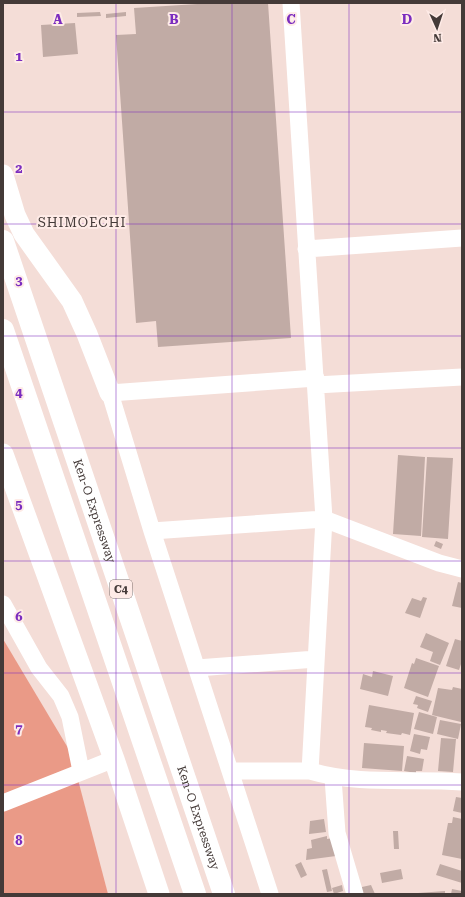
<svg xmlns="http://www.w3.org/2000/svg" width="465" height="897" font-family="'Roboto Serif',serif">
<rect width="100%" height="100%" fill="#f4ddd7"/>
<path fill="#ea9a87" d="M3 639 71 753 108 894H3Z"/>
<path fill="#c1aba5" d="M213 3H268L291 338 158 347 156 321 136 323 116 35 136 34 134 8Z
M100 12 101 16 77 17V13Z
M126 12V16L106 18V14Z
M75 23 78 54 43 57 41 25Z
M398 455 425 457 421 536 393 534Z
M427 457 453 458 448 539 422 537Z
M436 541 443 544 441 549 434 546Z
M458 582 462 583V608L452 606Z
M423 597 427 598 420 618 405 613 412 598 421 601Z
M426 633 449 643 440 665 430 661 433 652 420 647Z
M455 639 462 641V661L459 670 446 666Z
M416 658 439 666 428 697 404 688 412 663 414 664Z
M373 671 393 676 388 696 360 689 363 674 372 677Z
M453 687 462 689 461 722 432 715 438 688 452 690Z
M416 696 432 701 428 712 417 708 418 705 413 704Z
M369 705 414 713 410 735 402 733 401 735 386 733 387 731 381 730V732L371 730 372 728 365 727Z
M419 712 437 717 433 734 414 729Z
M440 720 461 724 458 739 437 734Z
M414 734 430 737 427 750 421 749 420 754 410 751Z
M441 738 456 739 453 772 438 771Z
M364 743 404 746 402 771 362 768Z
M407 756 424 759 422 771H416V773L404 771Z
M456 797 462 798V813L453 811Z
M453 817 462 819V859L442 855 448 823H452Z
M324 819 326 832 309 834 310 821Z
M393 831H398L399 849H394Z
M327 836V839L333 838 336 856 306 860 307 849 312 848 311 840Z
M301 862 307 875 301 878 295 865Z
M440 864 462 871V883L436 875Z
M327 869 332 891 327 892 322 870Z
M401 869 403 879 382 883 380 873Z
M342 885 343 891 334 894 332 888Z
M371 885 375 894H362V887Z
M452 889 462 891V894H451Z
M445 891V894H418V893Z"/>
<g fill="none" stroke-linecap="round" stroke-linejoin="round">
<path stroke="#fff" stroke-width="17" d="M306 249 462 238
M316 385 462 377
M152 531 324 519 439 563 462 569
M3 604 39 668 61 696 70 717 81 771
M197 668 316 659
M230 771H310L324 519 291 3
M310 771C362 786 410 778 462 782
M333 778 337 833 355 894
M3 803 114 759
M270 894 152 531 110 393 316 378"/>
<path stroke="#fff" stroke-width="21" d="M3 175 15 215 24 234 72 301 87 334 110 393
M3 454 114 759 159 894"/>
<g stroke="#fff" stroke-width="22">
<path id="s1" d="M3 241 224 894"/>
<path d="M3 330 195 894"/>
</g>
</g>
<path fill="none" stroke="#7b2cbf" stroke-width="1" stroke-opacity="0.55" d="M116 3V894M232 3V894M349 3V894M3 112H462M3 224H462M3 336H462M3 448H462M3 561H462M3 673H462M3 785H462"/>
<g text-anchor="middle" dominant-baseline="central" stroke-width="4" stroke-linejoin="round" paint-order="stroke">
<rect fill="#feebe7" stroke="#7c6f6c" stroke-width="1" x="110" y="580" width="22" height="18" rx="3"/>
<g font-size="11" font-weight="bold" fill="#443a38">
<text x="121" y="589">C4</text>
</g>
<g font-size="12" fill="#443a38" stroke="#feebe7">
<text stroke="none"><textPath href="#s1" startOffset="285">Ken-O Expressway</textPath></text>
<text stroke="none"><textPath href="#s1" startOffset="609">Ken-O Expressway</textPath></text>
</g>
<g font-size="13" letter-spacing="1" fill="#443a38" stroke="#feebe7">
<text x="82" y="222">SHIMOECHI</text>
</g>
</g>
<g font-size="13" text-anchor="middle" font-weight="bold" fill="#7b2cbf" stroke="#feebe7" stroke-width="4" stroke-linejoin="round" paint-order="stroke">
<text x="58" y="24">A</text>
<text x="174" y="24">B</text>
<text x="291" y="24">C</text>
<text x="407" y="24">D</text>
<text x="19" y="61">1</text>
<text x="19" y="173">2</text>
<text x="19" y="285">3</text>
<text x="19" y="397">4</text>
<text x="19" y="509">5</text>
<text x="19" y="621">6</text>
<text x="19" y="733">7</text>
<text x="19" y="845">8</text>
</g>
<rect width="465" height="897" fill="none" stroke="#443a38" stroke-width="8"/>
<g transform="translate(437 28) rotate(177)" stroke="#feebe7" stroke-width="3" paint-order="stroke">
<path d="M0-3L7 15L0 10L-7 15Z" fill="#443a38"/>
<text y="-6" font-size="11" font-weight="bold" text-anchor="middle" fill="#443a38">N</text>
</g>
</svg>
